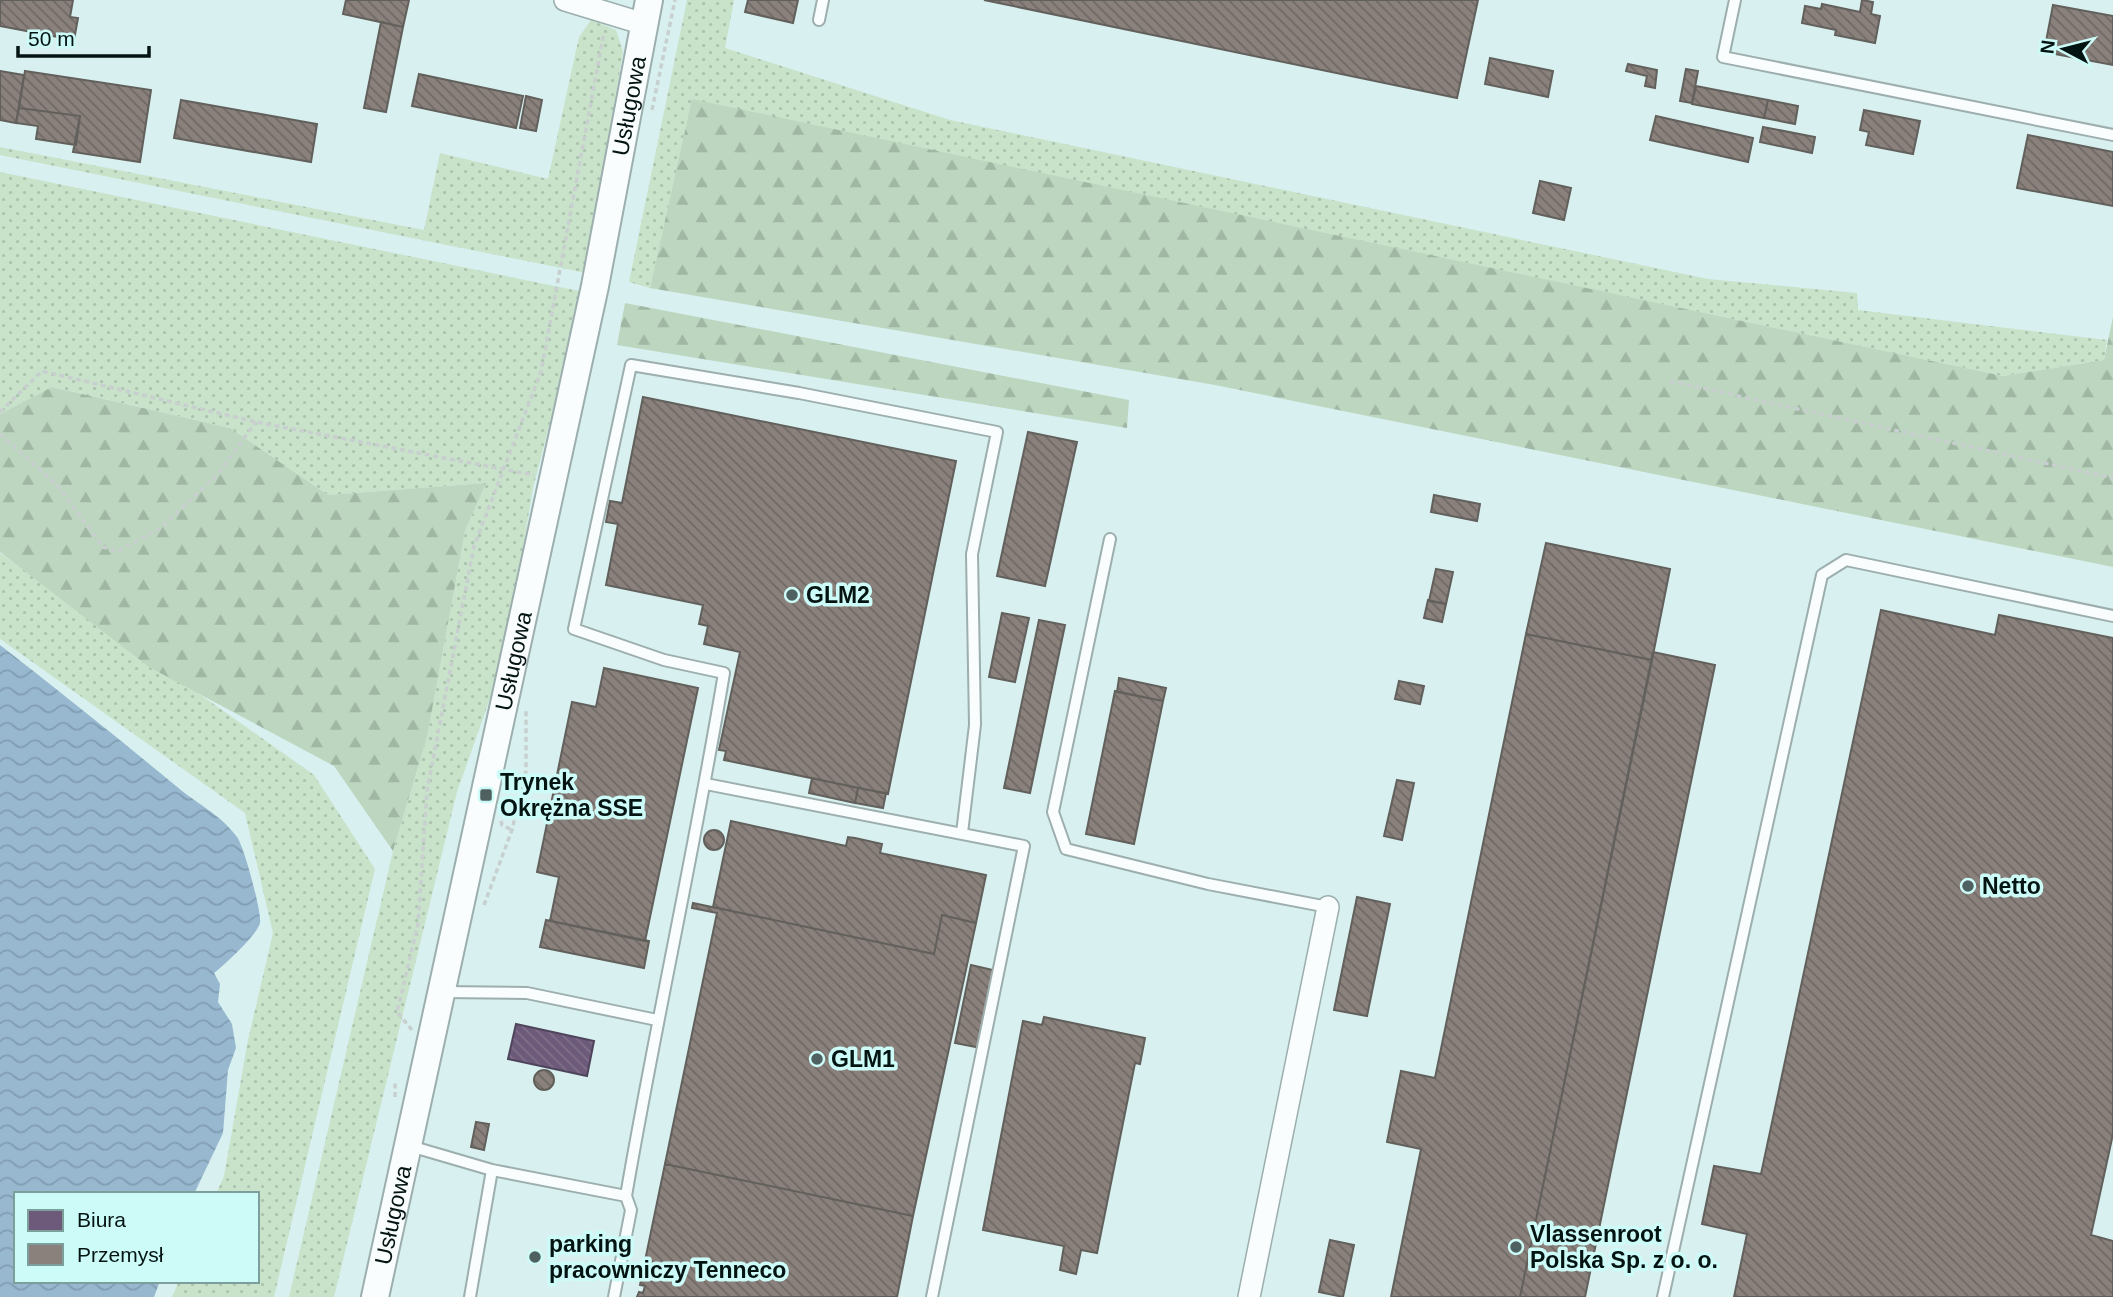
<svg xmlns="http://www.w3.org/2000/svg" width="2113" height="1297" font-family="Arial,sans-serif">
<defs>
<pattern id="grass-dots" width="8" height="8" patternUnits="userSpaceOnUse" patternTransform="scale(1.75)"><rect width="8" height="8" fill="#c9e3cb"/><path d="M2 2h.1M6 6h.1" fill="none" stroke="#abc2ad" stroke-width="1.8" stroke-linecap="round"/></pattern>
<pattern id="forest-firs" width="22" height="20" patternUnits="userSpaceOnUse" patternTransform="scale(1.75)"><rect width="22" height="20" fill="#bcd6bf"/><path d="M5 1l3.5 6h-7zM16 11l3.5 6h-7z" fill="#a0b7a3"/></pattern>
<pattern id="water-waves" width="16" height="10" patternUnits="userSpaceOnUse" patternTransform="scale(1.75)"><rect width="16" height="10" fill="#98b8d0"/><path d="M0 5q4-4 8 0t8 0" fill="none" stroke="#819db2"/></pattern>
<pattern id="offices-back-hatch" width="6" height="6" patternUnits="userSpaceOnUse" patternTransform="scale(1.75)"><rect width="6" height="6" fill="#6d597a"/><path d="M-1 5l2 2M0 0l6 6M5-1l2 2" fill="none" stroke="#7f718a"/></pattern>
<pattern id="industry-back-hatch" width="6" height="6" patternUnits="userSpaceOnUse" patternTransform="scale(1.75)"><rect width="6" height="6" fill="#8a817c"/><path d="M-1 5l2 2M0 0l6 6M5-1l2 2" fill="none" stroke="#6f6864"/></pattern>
</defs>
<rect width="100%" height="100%" fill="#d8f0ef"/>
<path fill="url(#grass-dots)" d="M687 0H734L725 48 950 120 1708 279 1857 293 1858 310 2107 340 2104 360 2003 376 692 100 650 288 629 282Z
M591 20 616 30 623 52 586 273 0 155V147L424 230 440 153 548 179 579 37Z
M0 172 584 292 533 488 505 656 457 792 334 1297H289L393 851 427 737 465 531 486 483 328 495 230 428 53 387 0 414Z
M0 553 314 775 375 869 274 1297H172L179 1281H257V1194H216L224 1176 248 1040 273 933 245 813 0 639Z"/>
<path fill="url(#forest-firs)" d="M692 99 2003 376 2104 360 2113 317V567L1215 385 650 288Z
M625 303 1129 400 1127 428 617 345Z
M52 387 230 428 328 495 486 483 465 531 427 737 393 851 334 766 149 667 0 552V414Z"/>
<path fill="url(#water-waves)" d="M0 645C59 691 118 738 176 786 197 804 220 814 237 837 244 846 262 913 260 923 257 935 224 965 214 973L220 984 218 1002 232 1024 236 1048 228 1070 223 1133 194 1194H16V1281H160L154 1297H0Z"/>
<path fill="url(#offices-back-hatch)" stroke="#4e445b" stroke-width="2" d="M516 1024 594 1041 587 1076 508 1059Z"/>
<path fill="url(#industry-back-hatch)" stroke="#62605c" stroke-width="2" d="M0 0H73L70 17 78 18 74 40 0 26Z
M346 0H409L403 27 343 14Z
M748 0H798L793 23 745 12Z
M984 0H1478L1457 98Z
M1862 0 1873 2 1871 14 1880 16 1875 43 1835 35 1836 30 1802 23 1805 6 1821 9 1822 4 1860 12Z
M2053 5 2113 16V65L2044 52Z
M381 22 403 27 386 112 364 108Z
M1490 58 1553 71 1548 97 1485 84Z
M1628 64 1657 70 1655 88 1645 86 1647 76 1626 71Z
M1686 69 1698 71 1692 103 1680 101Z
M0 71 24 75 16 123 0 120Z
M25 71 151 90 140 162 73 152 80 116 19 108Z
M419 74 523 96 516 128 412 106Z
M1696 86 1768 100 1764 118 1692 104Z
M526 96 542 100 536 131 520 128Z
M181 100 317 124 311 162 174 138Z
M1768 100 1798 106 1795 124 1764 118Z
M19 108 80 116 76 145 36 139 38 126 16 123Z
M1864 110 1920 121 1913 154 1866 145 1869 132 1860 130Z
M1656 116 1753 138 1748 162 1650 140Z
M1763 127 1815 137 1812 153 1760 142Z
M2028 135 2113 152V206L2017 188Z
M1540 181 1571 188 1564 220 1533 213Z
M643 397 956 461 888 794 724 760 726 751 719 750 740 652 704 644 708 626 699 624 703 605 606 585 618 524 606 522 610 501 622 503Z
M1028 432 1077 442 1045 586 997 576Z
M1434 495 1480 504 1477 521 1431 512Z
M1546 543 1670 569 1652 660 1526 634Z
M1436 569 1453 572 1446 604 1429 601Z
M1428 600 1446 604 1442 622 1424 618Z
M1881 610 1995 635 1999 615 2113 638V1134L2091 1235 2113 1241V1297H1734L1747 1234 1702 1224 1714 1166 1761 1174Z
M1002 613 1029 618 1015 682 989 677Z
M1039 620 1065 625 1030 793 1004 788Z
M1526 634 1652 660 1520 1297H1391L1421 1149 1387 1142 1401 1071 1435 1078Z
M1653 652 1715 665 1585 1297H1520Z
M604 668 698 688 645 941 550 921 559 877 537 872 572 702 596 707Z
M1119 678 1166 688 1163 701 1117 692Z
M1399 681 1424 686 1420 704 1395 699Z
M1115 691 1163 701 1134 844 1086 834Z
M812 778 858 788 855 803 809 793Z
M1397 780 1414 783 1402 840 1384 836Z
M858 788 886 793 883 808 855 803Z
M731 821 846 846 848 837 855 838 882 844 880 853 986 875 976 923 942 915 934 954 713 907Z
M704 840a10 10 0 1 1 20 0a10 10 0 1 1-20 0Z
M1357 897 1390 904 1367 1016 1334 1010Z
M693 903 934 954 942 915 976 923 913 1216 665 1164 717 913 692 908Z
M546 920 649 941 644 968 540 947Z
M971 965 997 971 981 1048 955 1043Z
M1044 1017 1145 1038 1140 1064 1135 1063 1097 1253 1081 1250 1076 1274 1060 1270 1064 1246 983 1230 1023 1021 1042 1025Z
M534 1080a10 10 0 1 1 20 0a10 10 0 1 1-20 0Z
M476 1122 489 1124 484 1150 471 1147Z
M665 1164 913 1216 897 1297H637L639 1292 643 1293 645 1286 640 1285Z
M1330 1240 1354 1245 1343 1297 1319 1292Z"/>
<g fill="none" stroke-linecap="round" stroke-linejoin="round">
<g stroke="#9caeae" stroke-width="14">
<path id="service" d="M1735 0 1723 57 2113 135
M819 20 823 0
M1110 539 1053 812 1066 849 1208 884 1328 907
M706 784 1024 846 932 1297
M443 992 527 993 657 1020
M410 1146 492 1170 626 1196
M470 1297 492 1170
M614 1297 631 1210 626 1196C656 1021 695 848 724 673L664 660 574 629 631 365 799 393 997 432 972 554 975 725 962 833
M1663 1297 1822 575 1846 560 2113 616"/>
</g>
<g stroke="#9caeae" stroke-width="24">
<path id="minor" d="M565 0 644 24
M1249 1297 1328 907"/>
</g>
<g stroke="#9caeae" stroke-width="30">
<g id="tertiary">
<path id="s1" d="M375 1297 595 286 649 0"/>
</g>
</g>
<path stroke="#c8cfcf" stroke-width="3.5" stroke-dasharray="5 3.5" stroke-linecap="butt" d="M652 110 675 0
M1670 381 2113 478
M0 412 42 371 256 422 534 475
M0 434 57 485 103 547 118 551 159 529 217 475 256 422
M501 821 502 825 512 830
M484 905 512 830 526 771V710
M412 1030 397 1012 418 924 427 791 474 546 541 372 604 32
M395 1097V1080"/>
<use href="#service" stroke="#f9fdfd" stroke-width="10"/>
<use href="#minor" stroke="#f9fdfd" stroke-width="21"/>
<use href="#tertiary" stroke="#f9fdfd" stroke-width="26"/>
</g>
<g fill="#4e6160" stroke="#cdfbf7" stroke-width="2.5">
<circle cx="792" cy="595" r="7"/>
<rect x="479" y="788" width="14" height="14" rx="3.5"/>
<circle cx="1968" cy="886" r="7"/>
<circle cx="817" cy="1059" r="7"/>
<circle cx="1516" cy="1247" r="7"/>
<circle cx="535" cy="1257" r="7"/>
</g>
<g text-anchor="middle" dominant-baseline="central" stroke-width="7" stroke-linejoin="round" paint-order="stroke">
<g font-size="23" fill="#041413" stroke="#cdfbf7">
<text stroke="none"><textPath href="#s1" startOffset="1218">Usługowa</textPath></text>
<text stroke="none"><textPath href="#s1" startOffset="651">Usługowa</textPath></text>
<text stroke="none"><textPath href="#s1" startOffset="84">Usługowa</textPath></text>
</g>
<g font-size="23" font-weight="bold" fill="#041413" stroke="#cdfbf7" text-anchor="start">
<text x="806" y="595">GLM2</text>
<text x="500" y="782">Trynek<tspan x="500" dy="26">Okrężna SSE</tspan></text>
<text x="1982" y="886">Netto</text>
<text x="831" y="1059">GLM1</text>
<text x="1530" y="1234">Vlassenroot<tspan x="1530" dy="26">Polska Sp. z o. o.</tspan></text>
<text x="549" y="1244">parking<tspan x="549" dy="26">pracowniczy Tenneco</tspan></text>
</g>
</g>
<rect x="14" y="1192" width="245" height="91" fill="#cdfbf7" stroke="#7d9f9c" stroke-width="2"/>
<rect x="28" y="1210" width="35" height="21" fill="#6d597a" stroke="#7d9f9c" stroke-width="2"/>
<text x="77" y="1227" font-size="21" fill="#041413">Biura</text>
<rect x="28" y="1244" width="35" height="21" fill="#8a817c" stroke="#7d9f9c" stroke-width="2"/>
<text x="77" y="1262" font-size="21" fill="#041413">Przemysł</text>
<g transform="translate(2064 49) rotate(277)" stroke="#cdfbf7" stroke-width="5" paint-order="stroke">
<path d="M0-5L12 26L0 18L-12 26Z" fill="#041413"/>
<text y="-10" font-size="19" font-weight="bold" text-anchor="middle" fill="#041413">N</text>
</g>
<path d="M18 46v10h131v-10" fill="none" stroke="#041413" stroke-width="3.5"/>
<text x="28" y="46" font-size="21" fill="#041413" stroke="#cdfbf7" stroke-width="5" paint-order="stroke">50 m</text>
</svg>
